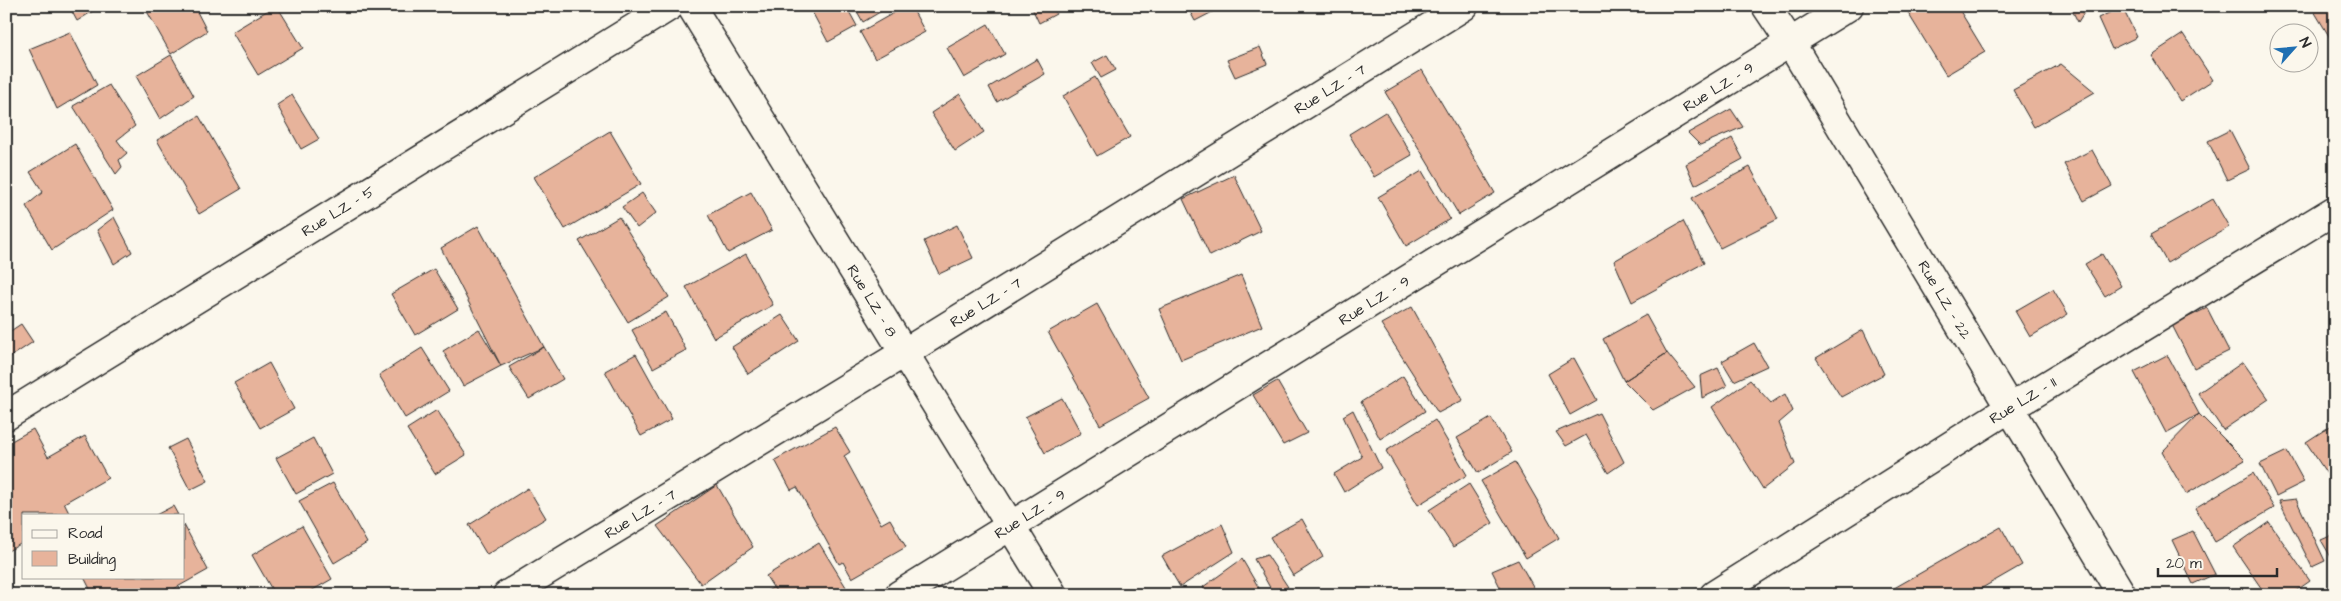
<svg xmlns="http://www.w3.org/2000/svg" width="2341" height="601" font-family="'Architects Daughter',sans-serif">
<rect width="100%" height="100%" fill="#fbf7ec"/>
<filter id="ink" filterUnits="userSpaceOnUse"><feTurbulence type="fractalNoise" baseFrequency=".02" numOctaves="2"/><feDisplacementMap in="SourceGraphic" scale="10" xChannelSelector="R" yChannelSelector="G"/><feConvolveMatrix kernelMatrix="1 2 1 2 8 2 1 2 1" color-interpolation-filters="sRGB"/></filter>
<g filter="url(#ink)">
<path fill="#e7b39b" stroke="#2b2b2b" d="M69 6H101L77 21Z
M144 6H194L207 31 171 54Z
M275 6H277L303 48 258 75 232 32Z
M809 6H846L857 26 828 42Z
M854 6H890L863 22Z
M906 6H911L925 32 875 59 860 32Z
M1031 6H1052L1056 14 1039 23Z
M1187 6H1224L1195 21Z
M1920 6H1957L1985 52 1946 75 1908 13Z
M2070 6H2088L2078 22Z
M2311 6H2335V46Z
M2122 7 2137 37 2112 49 2098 18Z
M988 24 1005 54 964 78 947 48Z
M70 32 97 85 57 109 29 49Z
M2183 34 2213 80 2180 101 2151 55Z
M1260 47 1267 64 1235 77 1227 60Z
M171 55 194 96 160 119 136 76Z
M1107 55 1116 70 1101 78 1092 63Z
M1037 59 1045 74 997 102 989 87Z
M2061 64 2095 92 2034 127 2013 90Z
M1422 70 1495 193 1459 215 1385 92Z
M1095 77 1130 137 1097 156 1063 96Z
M109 85 135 126 117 140 127 153 119 160 122 167 116 174 73 106Z
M960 94 984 132 955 151 931 113Z
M292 95 319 139 301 149 277 105Z
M1731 109 1743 127 1700 145 1688 133Z
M1385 112 1412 155 1374 177 1349 134Z
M199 116 241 189 199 214 157 140Z
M2230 130 2250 169 2227 180 2208 141Z
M610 131 641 184 565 229 534 177Z
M1732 138 1743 159 1695 185 1686 164Z
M75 144 113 210 52 250 26 206 43 192 30 172Z
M2092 150 2112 186 2084 201 2064 164Z
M1750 167 1778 219 1720 248 1692 198Z
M1422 171 1450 219 1406 246 1378 197Z
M1234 175 1261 231 1210 256 1183 199Z
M751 192 772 230 728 253 708 215Z
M642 193 656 213 637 228 622 207Z
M2213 199 2229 227 2167 263 2151 234Z
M114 217 132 252 114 264 97 230Z
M619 217 669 297 628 322 579 241Z
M1683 221 1704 263 1632 302 1614 261Z
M957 225 973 258 939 274 924 241Z
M478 226 544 347 501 366 441 248Z
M746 254 773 305 714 338 686 287Z
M2102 254 2121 286 2105 296 2085 264Z
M434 269 458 309 415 335 391 294Z
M1241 275 1262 326 1181 360 1159 309Z
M2053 289 2068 314 2030 337 2015 311Z
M1097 304 1149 398 1100 425 1048 332Z
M1412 307 1463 400 1438 413 1381 324Z
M2207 308 2229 351 2194 368 2172 325Z
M666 312 686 350 653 368 632 330Z
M782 315 799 341 748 374 732 347Z
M1646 315 1667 353 1624 381 1603 339Z
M21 324 33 342 6 360V334Z
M479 329 501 366 463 386 443 351Z
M1863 330 1884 374 1841 397 1816 358Z
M1754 343 1767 366 1734 381 1722 361Z
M544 347 563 379 529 399 509 367Z
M422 348 449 391 405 418 379 375Z
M1667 353 1695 387 1653 410 1624 381Z
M636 354 672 419 641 436 605 371Z
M2167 355 2199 414 2166 433 2134 372Z
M1574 358 1597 400 1570 415 1548 374Z
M2243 362 2269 399 2223 430 2198 393Z
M269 363 294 409 260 428 234 383Z
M1718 368 1727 386 1702 398 1700 376Z
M1403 376 1425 411 1380 439 1361 402Z
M1750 380 1771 403 1785 394 1793 411 1779 423 1795 464 1763 489 1712 407Z
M1277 381 1307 433 1283 445 1253 395Z
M1062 398 1081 433 1045 453 1025 417Z
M437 410 466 455 435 474 407 429Z
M1353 410 1381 468 1344 492 1334 474 1362 457 1343 416Z
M1599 413 1624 462 1608 473 1586 435 1566 446 1556 432Z
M2199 414 2245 460 2186 494 2162 452Z
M1491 418 1512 452 1478 473 1457 438Z
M1435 420 1467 475 1418 505 1386 451Z
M2335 423V473L2329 477 2306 442Z
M835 427 850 452 844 456 881 524 890 519 906 547 852 578 843 562 839 564 797 487 791 490 775 460Z
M33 429 48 457 85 436 108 478 64 503 70 515H24V542L8 551 6 444Z
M313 438 332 474 296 494 276 458Z
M186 439 208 481 190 490 168 448Z
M2287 451 2304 482 2276 496 2260 464Z
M1515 462 1559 538 1526 558 1481 481Z
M2253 473 2274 508 2215 542 2195 508Z
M333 483 367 543 334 563 299 501Z
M1469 484 1493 523 1453 547 1429 510Z
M717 485 753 547 701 584 657 526Z
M528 488 546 518 487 555 469 525Z
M2296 499 2325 561 2312 567 2279 501Z
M173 506 178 515H156Z
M1302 519 1323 557 1293 576 1270 537Z
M2269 522 2310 581 2290 595H2266L2233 547Z
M1222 524 1234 552 1180 587 1162 556Z
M184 525 208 570 163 595H93L84 577H184Z
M302 526 332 579 304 595H275L252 555Z
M2001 527 2022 565 1970 595H1882Z
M2193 531 2215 574 2193 584 2172 540Z
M2335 534V564L2321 540Z
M819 543 846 587 834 595H778L766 576Z
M1267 555 1288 587 1273 593 1254 559Z
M1242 559 1263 595H1207L1203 587Z
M1518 560 1538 595H1504L1492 571Z
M774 587 778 595H761Z"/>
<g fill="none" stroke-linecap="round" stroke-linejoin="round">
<g stroke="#2b2b2b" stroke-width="31">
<g id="street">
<path id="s1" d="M691 6 1053 595"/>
<path id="s2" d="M1766 6 1790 42 2122 595"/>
<path id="s3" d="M6 416 670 6"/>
<path id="s4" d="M507 595 904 353 1464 6"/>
<path id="s5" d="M899 595 1849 6"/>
<path id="s6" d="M1714 595 2010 408 2335 210"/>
</g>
</g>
<use href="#street" stroke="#fbf7ec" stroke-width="28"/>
</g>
</g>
<g text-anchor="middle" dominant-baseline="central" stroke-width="4" stroke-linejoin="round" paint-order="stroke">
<g font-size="15" fill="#2b2b2b" stroke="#fbf7ec">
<text stroke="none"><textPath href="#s5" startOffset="964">Rue LZ - 9</textPath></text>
<text stroke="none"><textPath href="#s4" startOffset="966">Rue LZ - 7</textPath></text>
<text stroke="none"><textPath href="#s3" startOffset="390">Rue LZ - 5</textPath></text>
<text stroke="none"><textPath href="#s5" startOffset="559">Rue LZ - 9</textPath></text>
<text stroke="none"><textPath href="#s2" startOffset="344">Rue LZ - 22</textPath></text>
<text stroke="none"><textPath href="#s1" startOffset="346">Rue LZ - 8</textPath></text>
<text stroke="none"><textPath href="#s4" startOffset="561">Rue LZ - 7</textPath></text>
<text stroke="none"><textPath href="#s6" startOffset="365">Rue LZ - 11</textPath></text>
<text stroke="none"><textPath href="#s4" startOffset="156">Rue LZ - 7</textPath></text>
<text stroke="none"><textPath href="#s5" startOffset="154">Rue LZ - 9</textPath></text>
</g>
</g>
<rect width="2341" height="601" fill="none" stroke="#fbf7ec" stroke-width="25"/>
<rect x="12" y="12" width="2316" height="576" fill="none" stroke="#2b2b2b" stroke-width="2" filter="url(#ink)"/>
<rect x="22" y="514" width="162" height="65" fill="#fbf7ec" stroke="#a8a59f"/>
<rect x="32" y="530" width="25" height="8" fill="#fbf7ec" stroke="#a8a59f"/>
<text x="68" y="538" font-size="15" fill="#2b2b2b">Road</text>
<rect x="32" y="551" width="25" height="15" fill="#e7b39b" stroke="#a8a59f"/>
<text x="68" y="564" font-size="15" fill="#2b2b2b">Building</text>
<g transform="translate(2294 48) rotate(63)"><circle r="24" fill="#fbf7ec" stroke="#a8a59f"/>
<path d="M0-4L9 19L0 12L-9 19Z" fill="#1f6fb2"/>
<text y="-8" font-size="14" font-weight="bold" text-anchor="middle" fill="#2b2b2b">N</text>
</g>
<path d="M2158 568v8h119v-8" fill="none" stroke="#2b2b2b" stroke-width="2.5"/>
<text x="2166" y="568" font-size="15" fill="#2b2b2b" stroke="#fbf7ec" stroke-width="4" paint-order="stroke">20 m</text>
</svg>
